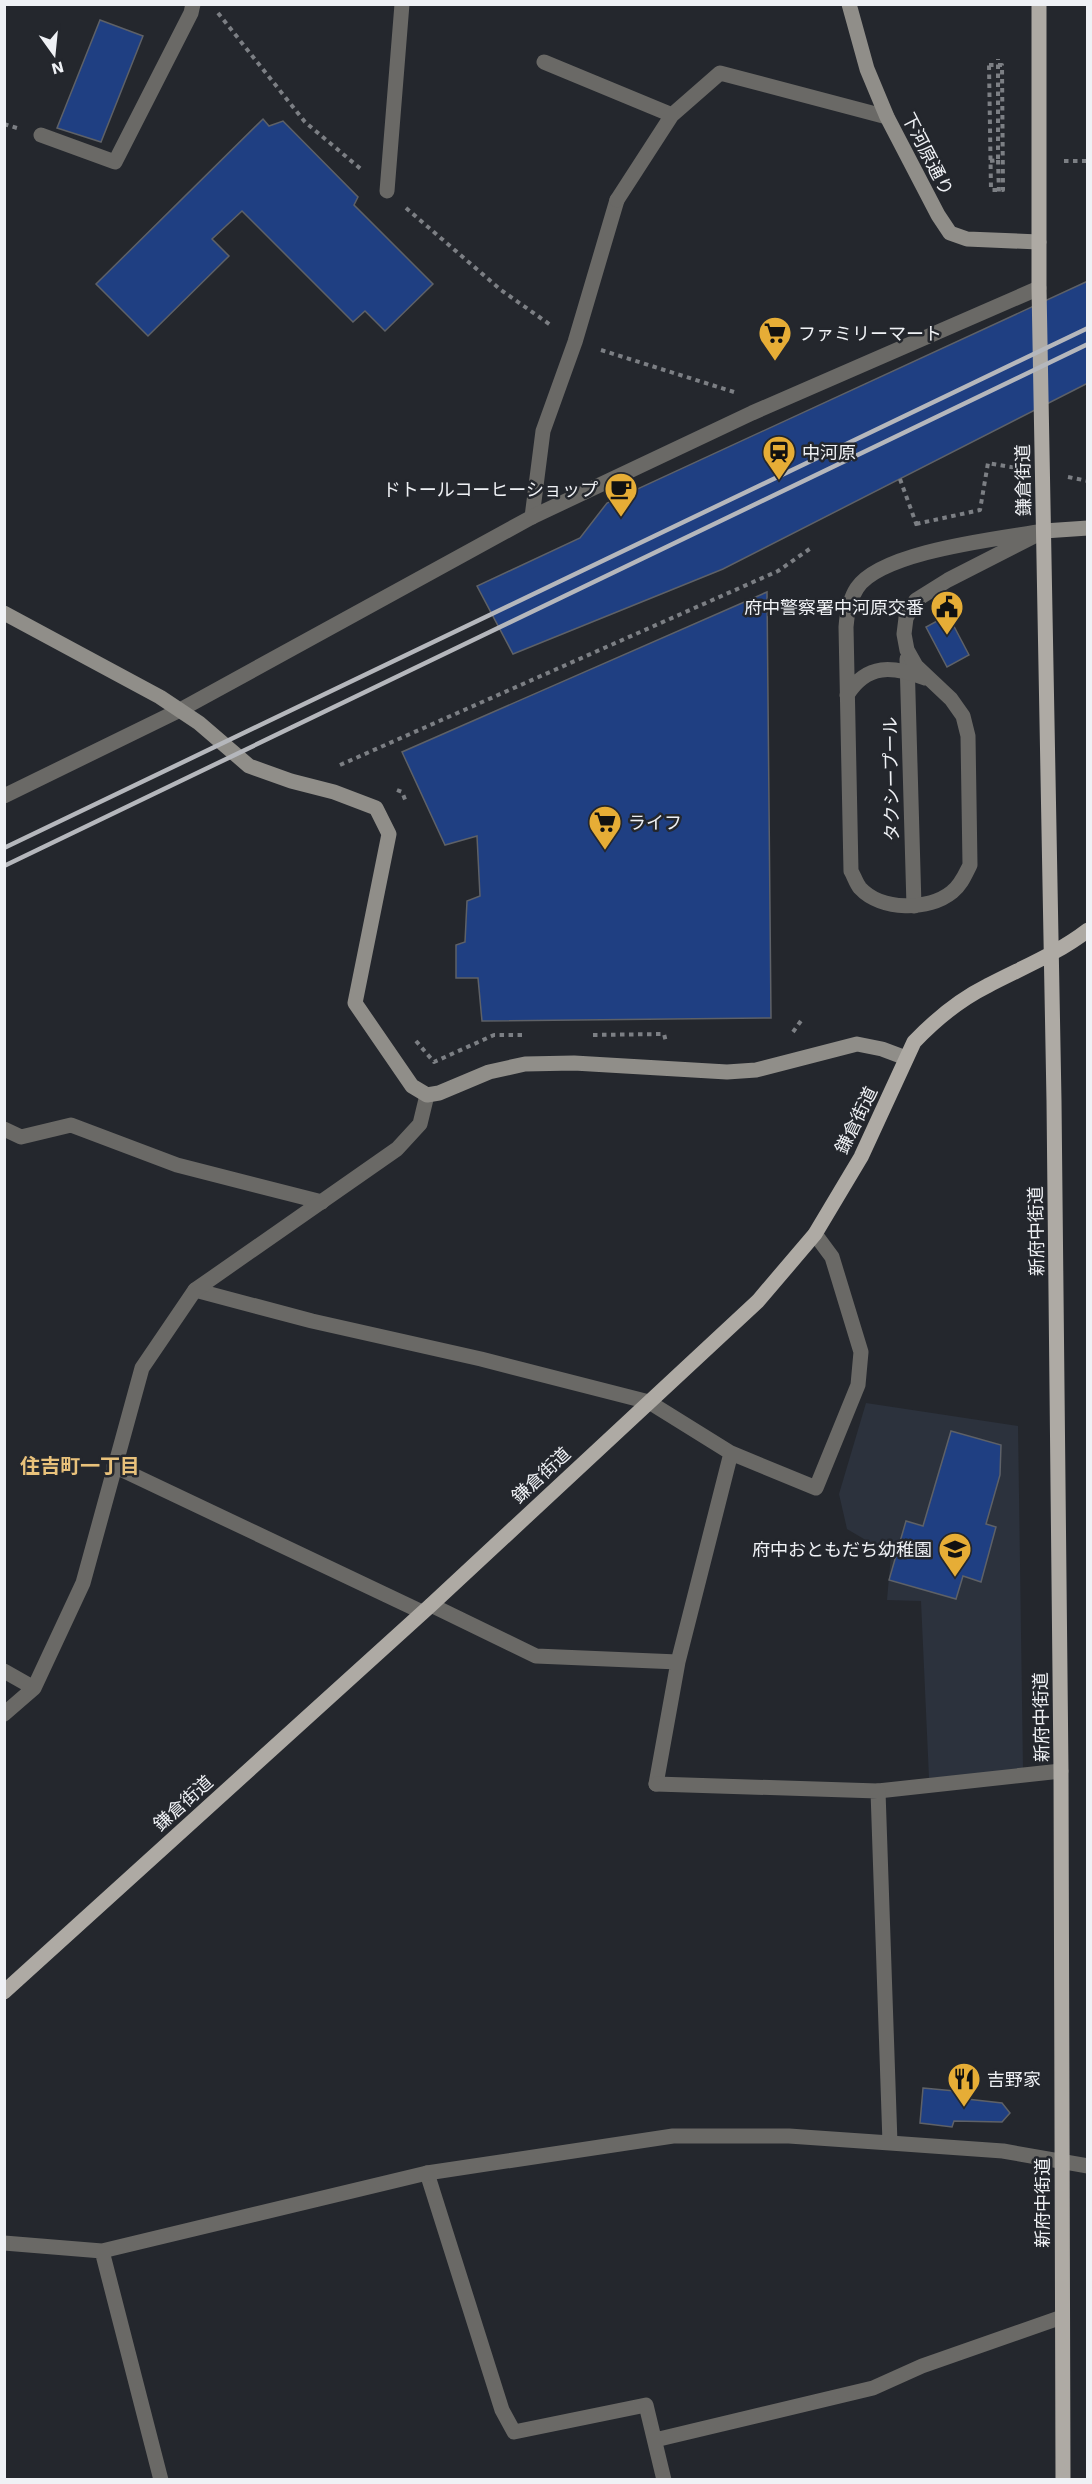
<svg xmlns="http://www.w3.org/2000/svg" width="1092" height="2484" font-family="'Work Sans','Noto Sans JP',sans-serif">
<rect width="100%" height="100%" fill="#24272d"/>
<path fill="#2c323d" d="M866 1403 1018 1426 1023 1770 929 1778 921 1601 887 1600 891 1555 847 1529 839 1494Z"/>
<path fill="#1f3f82" stroke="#5e6167" stroke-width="1.5" d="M100 20 143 36 101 142 57 128Z
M263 119 269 126 283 121 358 197 354 205 433 284 385 331 365 311 353 322 242 211 212 239 229 256 148 336 96 284Z
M1088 281V383L723 569 513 654 477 586 580 538 607 503Z
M767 592 771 1018 482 1021 478 978H456V945L465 942 467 901 480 896 477 836 445 845 402 752Z
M948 615 969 655 947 667 926 627Z
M951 1431 1001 1445 1000 1475 986 1524 996 1527 981 1582 963 1576 956 1599 889 1580 906 1521 923 1526Z
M923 2088 955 2091 958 2098 1002 2103 1010 2113 1002 2122 954 2121 952 2127 920 2123Z"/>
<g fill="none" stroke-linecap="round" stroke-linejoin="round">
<path stroke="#7c7f84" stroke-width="4" stroke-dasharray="4.5 4.5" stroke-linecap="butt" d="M218 13 305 122 362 170
M989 65H1002L1003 190H991Z
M4 124 17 128
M998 160 999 194
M990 161 998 160V59
M1064 161H1088
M406 208 501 290 552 326
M601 350 734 392
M1068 477 1088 481
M900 479 917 526
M916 524 980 510 988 463 1016 468
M340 765 778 571 811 548
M397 790 402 792 406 802
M793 1032 803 1018
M593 1035 664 1034 666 1042
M416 1041 434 1062 494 1035H522"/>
<path stroke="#6a6966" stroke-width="15" d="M387 191 402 4
M532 517 543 431 575 342 617 200
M907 659 914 906
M4 1129 21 1137 71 1125 177 1165 322 1202
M195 1290 312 1321 481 1359 649 1402 731 1453
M114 1466 422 1612
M431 1605 536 1656 678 1662 731 1453 816 1488 858 1385 861 1352 832 1257 815 1234
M656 1784 678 1662
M878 1791 1061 1771
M427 2173 502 2410 514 2432 646 2405 664 2480
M655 2440 873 2388 922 2366 1062 2317"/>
<path stroke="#6a6966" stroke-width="15" d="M544 62 672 115
M41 135 115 162 191 13 193 4
M617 200 672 115 720 73 887 117
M1044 531 948 580 916 600 906 618 904 634 907 650 916 666 951 699 963 716 968 736 970 865C965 875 961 885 952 892 929 911 881 911 860 888 856 883 854 876 851 871L846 627C847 613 849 600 857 588 882 551 999 539 1044 531Z
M847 695C867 663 893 666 925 678
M4 796 180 710 532 517 752 413 1039 288
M4 1671 34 1688
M4 1714 34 1688 83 1583 142 1368 195 1290 397 1149 420 1124 427 1095
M656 1784 878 1791 890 2143
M4 2243 102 2251 427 2173 673 2136H789L890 2143 1003 2151 1088 2166
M102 2251 161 2480"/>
<path stroke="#908e89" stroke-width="15" d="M849 4 867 69 887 117 938 215 950 233 967 239 1039 242
M1044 531 1088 528
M4 613 160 697 199 723 249 766 291 781 334 792 376 808 389 834 355 1003 412 1086 427 1095 439 1093 489 1072 525 1064 574 1063 727 1072 756 1070 857 1044 882 1049 906 1058"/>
<path stroke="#aeaaa4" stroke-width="15" d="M1039 4V288L1054 1101 1061 1771 1063 2480
M4 1992 431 1605 758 1301 815 1234 861 1157 914 1042C936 1019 959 1000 987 986 1021 968 1057 954 1088 930"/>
<path stroke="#b5b7bc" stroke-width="4.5" d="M4 848 1088 328
M4 866 1088 344"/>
</g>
<defs>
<g id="supermarket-pin" transform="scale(1.725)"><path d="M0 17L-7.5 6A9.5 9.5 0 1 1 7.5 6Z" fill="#e6ad36" stroke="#24272d"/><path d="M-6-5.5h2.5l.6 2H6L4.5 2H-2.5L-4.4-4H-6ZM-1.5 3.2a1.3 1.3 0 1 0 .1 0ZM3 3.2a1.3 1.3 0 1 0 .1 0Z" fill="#111"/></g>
<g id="station-pin" transform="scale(1.725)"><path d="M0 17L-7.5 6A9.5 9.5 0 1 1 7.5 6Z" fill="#e6ad36" stroke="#24272d"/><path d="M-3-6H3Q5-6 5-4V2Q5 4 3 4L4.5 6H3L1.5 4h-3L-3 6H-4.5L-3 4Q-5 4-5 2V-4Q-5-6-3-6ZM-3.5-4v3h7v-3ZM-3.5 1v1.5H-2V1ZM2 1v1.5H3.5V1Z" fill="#111"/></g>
<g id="cafe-pin" transform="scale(1.725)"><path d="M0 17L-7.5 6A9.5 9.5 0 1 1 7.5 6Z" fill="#e6ad36" stroke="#24272d"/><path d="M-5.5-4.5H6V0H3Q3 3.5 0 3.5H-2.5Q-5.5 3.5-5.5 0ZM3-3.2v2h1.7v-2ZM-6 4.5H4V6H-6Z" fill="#111"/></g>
<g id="civic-pin" transform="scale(1.725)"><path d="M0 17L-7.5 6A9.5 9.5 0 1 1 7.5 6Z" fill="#e6ad36" stroke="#24272d"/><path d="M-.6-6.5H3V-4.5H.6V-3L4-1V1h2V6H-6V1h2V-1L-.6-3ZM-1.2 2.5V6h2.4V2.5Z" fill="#111"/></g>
<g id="school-pin" transform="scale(1.725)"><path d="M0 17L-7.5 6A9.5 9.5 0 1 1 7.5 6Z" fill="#e6ad36" stroke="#24272d"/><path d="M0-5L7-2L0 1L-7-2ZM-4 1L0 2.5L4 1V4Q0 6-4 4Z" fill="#111"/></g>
<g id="restaurant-pin" transform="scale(1.725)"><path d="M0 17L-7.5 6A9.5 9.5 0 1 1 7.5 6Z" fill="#e6ad36" stroke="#24272d"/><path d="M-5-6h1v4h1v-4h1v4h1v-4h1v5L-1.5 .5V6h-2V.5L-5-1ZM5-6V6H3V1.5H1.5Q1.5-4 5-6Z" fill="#111"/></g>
</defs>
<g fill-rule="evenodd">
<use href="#supermarket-pin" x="775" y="333"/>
<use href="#station-pin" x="779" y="452"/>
<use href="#cafe-pin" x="621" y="489"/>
<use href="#civic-pin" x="947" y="607"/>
<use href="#supermarket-pin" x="605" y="822"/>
<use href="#school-pin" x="955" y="1549"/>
<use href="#restaurant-pin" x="964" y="2079"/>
</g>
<g text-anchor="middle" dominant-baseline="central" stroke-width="5" stroke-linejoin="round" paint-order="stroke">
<g font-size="18" fill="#eff1f5" stroke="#24272d">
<text transform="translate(928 154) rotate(63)">下河原通り</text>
<text transform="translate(1023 480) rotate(-91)">鎌倉街道</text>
<text transform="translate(891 779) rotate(-91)">タクシープール</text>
<text transform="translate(856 1120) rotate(-64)">鎌倉街道</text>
<text transform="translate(1036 1231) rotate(-91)">新府中街道</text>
<text transform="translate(541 1475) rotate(-43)">鎌倉街道</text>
<text transform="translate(1041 1717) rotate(-91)">新府中街道</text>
<text transform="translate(183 1803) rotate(-42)">鎌倉街道</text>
<text transform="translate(1042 2203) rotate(-90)">新府中街道</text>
</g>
<g font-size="18" fill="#eff1f5" stroke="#24272d" text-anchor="start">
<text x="798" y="333">ファミリーマート</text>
<text x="802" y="452">中河原</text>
<text x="598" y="489" text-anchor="end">ドトールコーヒーショップ</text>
<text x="924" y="607" text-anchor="end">府中警察署中河原交番</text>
<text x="628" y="822">ライフ</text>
<text x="932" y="1549" text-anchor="end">府中おともだち幼稚園</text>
<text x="987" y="2079">吉野家</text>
</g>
<g font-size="20" font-weight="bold" fill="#e9c27b" stroke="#24272d">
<text x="80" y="1466">住吉町一丁目</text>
</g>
</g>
<rect width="1092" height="2484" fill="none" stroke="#eff1f5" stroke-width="12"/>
<g transform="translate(54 54) rotate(165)" stroke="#24272d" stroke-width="4.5" paint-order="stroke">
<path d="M0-4.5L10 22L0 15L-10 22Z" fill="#eff1f5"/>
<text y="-9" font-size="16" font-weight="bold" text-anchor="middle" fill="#eff1f5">N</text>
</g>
</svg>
